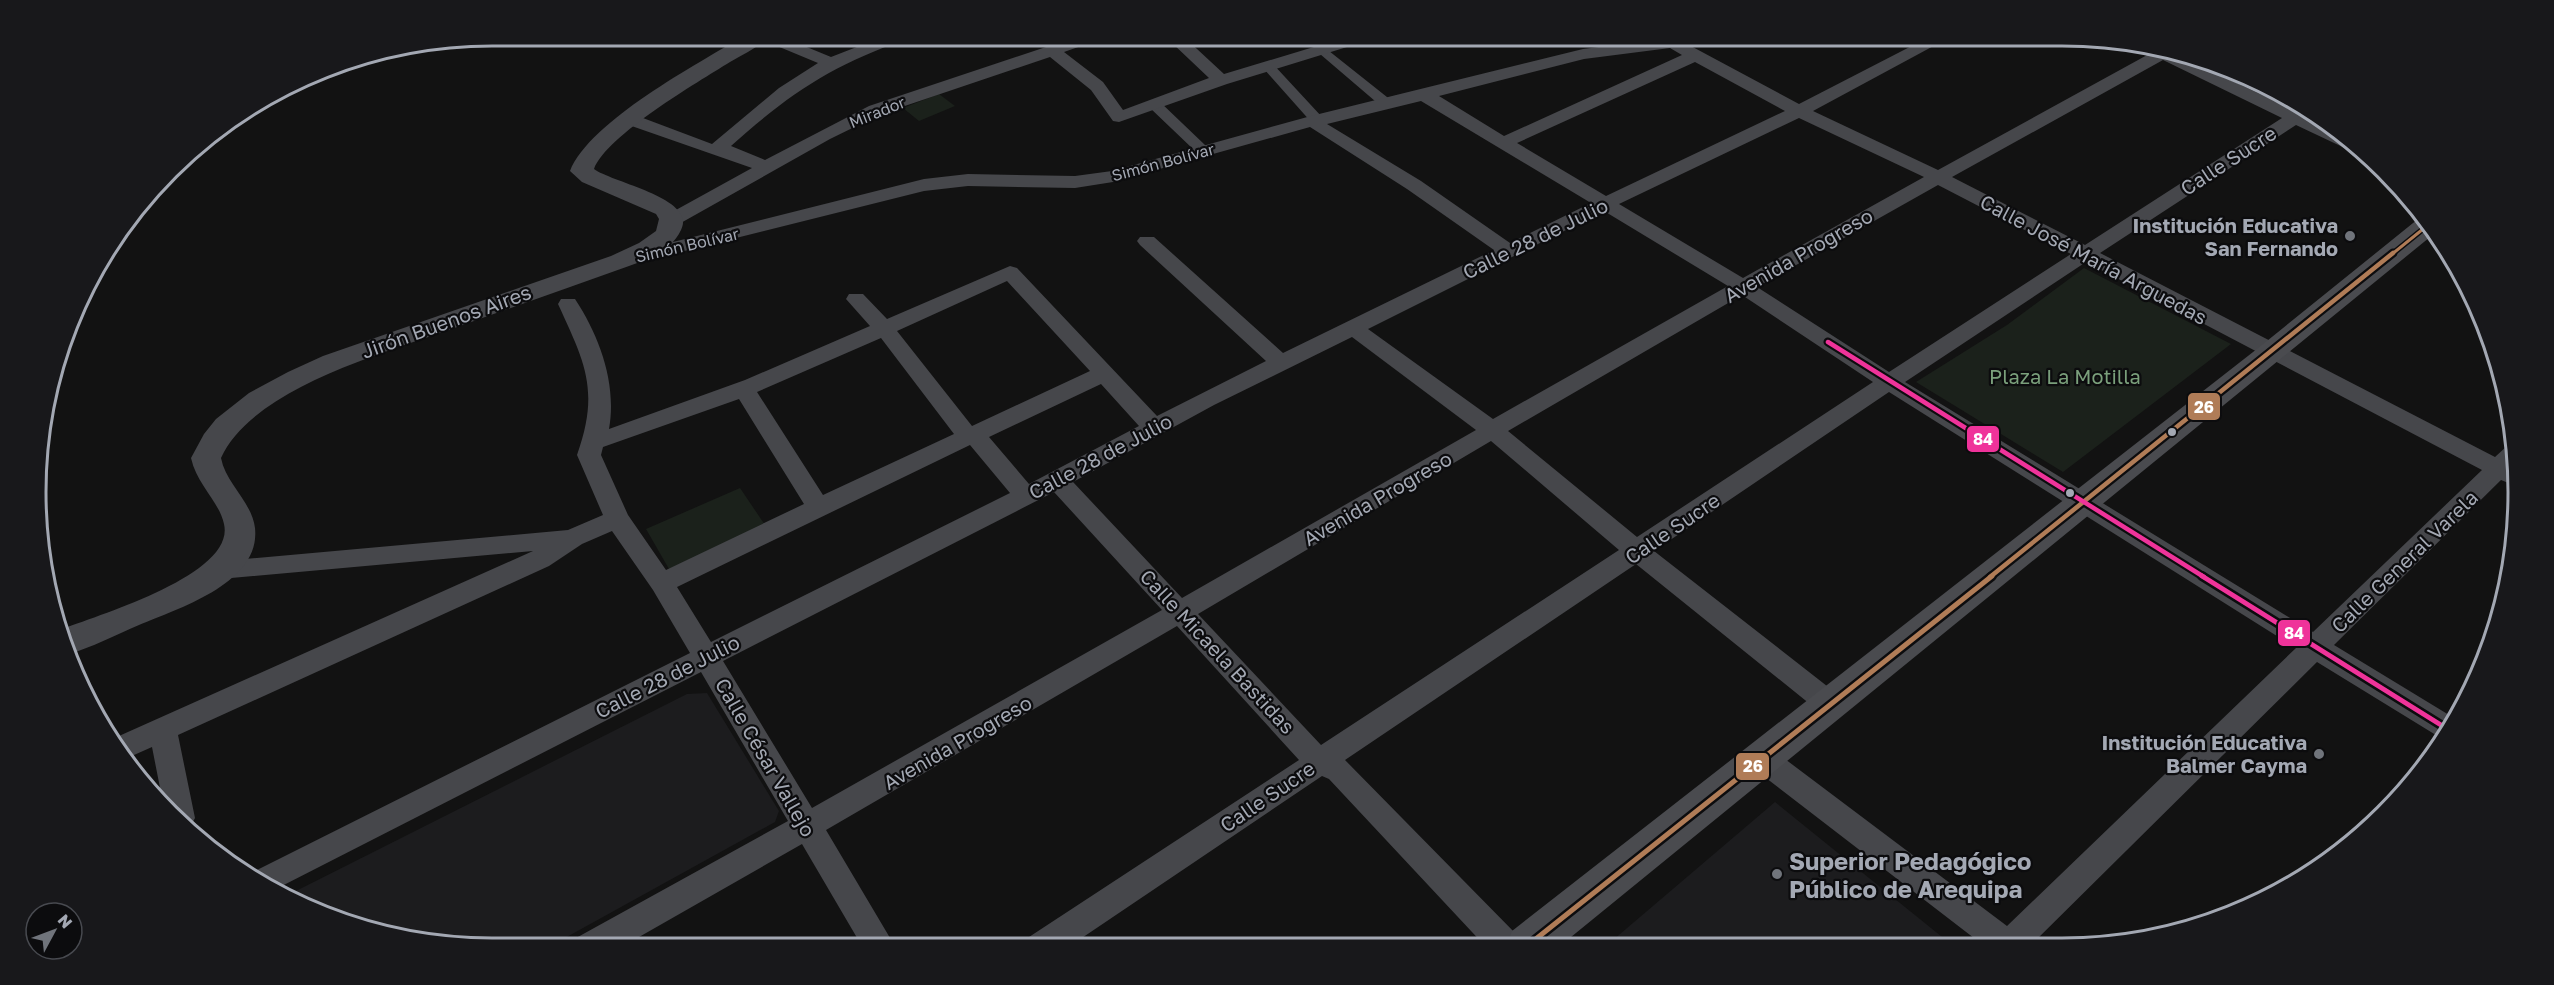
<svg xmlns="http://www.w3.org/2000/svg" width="2554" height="985" font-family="'Golos Text',sans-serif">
<rect width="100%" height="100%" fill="#121212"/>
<path fill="#1c1c1e" d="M707 693 779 811 775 822 545 949H492L374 933 286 899V896L687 694Z
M1775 802 1952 945 1606 946Z"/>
<path fill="#1b211b" d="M939 94 955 106 919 121 903 108Z
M2084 268 2231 344 2063 472 1916 382 2007 325Z
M740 488 765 525 669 569 646 529Z"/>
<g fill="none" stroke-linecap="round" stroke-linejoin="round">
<path fill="#46474b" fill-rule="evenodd" d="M1324 47 1392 101V107H1382L1320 54 1318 51Z
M1268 62 1272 63 1322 117V123H1312L1264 69 1262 66Z
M1154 100 1159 101 1205 145 1207 148 1204 156H1194L1193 149 1149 107 1147 104Z"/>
<path fill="#46474b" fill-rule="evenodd" d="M758 36H780L831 57 885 36H909L907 39C832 65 789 94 731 146L765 160 869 106 1079 36H1103L1101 39 1064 52 1103 82 1123 110 1209 78 1171 42 1169 39 1171 36H1183L1224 74 1350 36H1375L1373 39 1227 84 1119 122 1113 121 1091 90 1050 57 881 114 830 139 679 224H665L662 220 665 216 752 168 623 123 620 119 623 115H635L712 144 779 88 818 63 760 39Z
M1685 36H1710L1708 39 1689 45 1799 104 1931 36H1952L1813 111 1938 170 2149 54 2144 52 2143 47 2176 51 2175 54 2294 110 2300 106 2312 114 2308 117 2342 133 2362 151H2351L2296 125 2100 253 2495 457 2507 446 2514 444 2516 486 2501 480 2334 645 2454 718 2444 740 2317 662 2031 945H1983L1753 768 1749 759 1753 750 1763 747 1773 750 2007 926 2296 648 1889 392 1654 551 1841 697 1845 705 1841 713 1831 716 1821 713 1636 564 1345 760 1518 936 1523 946 1486 947 1329 779 1322 776 1067 948H1024L1029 937 1299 760 1177 626 826 830 896 948H863L802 844 618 949H571L576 938 788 821 701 672 272 891 247 875 690 653 653 590 612 531 582 544 549 566 178 735 195 818 190 827 162 798 152 747 125 759 110 740 533 551 220 579 211 576 207 569 211 562 568 530 603 515 577 455C600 390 585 363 558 304L561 299H575C600 337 617 384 609 429L745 380 870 326 846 299 849 294H863L887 319 1010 266 1017 268 1157 416 1266 361 1140 245 1137 241 1140 237H1154L1283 353 1494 250 1407 189 1310 127 1113 182 1075 188 968 186 924 191 628 265 621 263 618 259 621 255 924 179 968 174 1075 176 1112 171 1311 116 1583 49ZM1670 48 1682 55 1504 136 1439 96 1584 59ZM2163 60 2282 118 2085 245 1952 177ZM1695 62 1785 111 1606 196 1517 143ZM1421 101 1591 203 1510 243 1421 181 1327 124ZM1799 118 1924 177 1743 278 1619 204ZM1938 185 2071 254 1889 372 1757 287ZM1604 211 1728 286 1493 419 1368 329ZM2086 262 2482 470 2313 632 1905 382ZM1007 281 1090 371 972 426 897 331ZM1742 295 1873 382 1637 537 1508 431ZM1352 337 1476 430 1182 598 1073 482 1214 405ZM881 338 954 434 823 495 757 392ZM1101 384 1139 426 1029 484 989 437ZM739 399 804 504 666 570 628 515 601 455 603 447ZM1491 441 1619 550 1321 745 1198 614ZM970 445 1010 493 711 642 677 587ZM1054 492 1162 610 812 808 723 661Z"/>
<path fill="#46474b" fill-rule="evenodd" d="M744 36H768C760 47 742 55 730 62 698 82 607 135 594 169 613 183 697 198 681 230 672 250 648 259 629 266 573 286 517 306 460 326 391 351 253 387 221 458 226 484 252 502 255 528 261 583 179 608 139 625 116 635 92 647 67 655L60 630C97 615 236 575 224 524 219 501 197 485 191 458L204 434 216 419 249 393 288 372 323 356 611 256 639 243 656 231 659 219 656 214 582 182 570 171C590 121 697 64 744 36Z"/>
<path fill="#4a4b4f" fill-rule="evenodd" d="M2424 218 2435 233 1560 946 1506 947 1512 931 2262 345 2418 219Z"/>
<g stroke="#0c0c0e" stroke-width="6">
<path id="bus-1-far2" d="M2391 255 2428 225"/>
</g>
<g stroke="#0c0c0e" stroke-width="9">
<path id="bus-1-far1" d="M1990 577 2393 253"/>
</g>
<g stroke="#0c0c0e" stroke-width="10">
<path id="bus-1" d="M1527 946 1992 576"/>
</g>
<g stroke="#0c0c0e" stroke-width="9">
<path id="bus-2-far1" d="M1828 342 2204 577"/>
</g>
<g stroke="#0c0c0e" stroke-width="10">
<path id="bus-2" d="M2202 576 2449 730"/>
</g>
<use href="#bus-1-far2" stroke="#b07c57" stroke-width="3"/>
<use href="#bus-1-far1" stroke="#b07c57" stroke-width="4.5"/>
<use href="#bus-1" stroke="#b07c57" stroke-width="5"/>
<use href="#bus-2-far1" stroke="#ef339a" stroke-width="4.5"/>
<use href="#bus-2" stroke="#ef339a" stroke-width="5"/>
</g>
<g fill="#70747b" stroke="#0c0c0e" stroke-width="2">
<circle cx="2350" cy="236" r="6"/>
<circle cx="2319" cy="754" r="6"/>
<circle cx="1777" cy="874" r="6"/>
</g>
<g fill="#a3a8b3" stroke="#0c0c0e" stroke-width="2">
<circle cx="2172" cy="432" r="5"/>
<circle cx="2070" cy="493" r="5"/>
</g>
<g text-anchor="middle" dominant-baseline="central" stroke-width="4.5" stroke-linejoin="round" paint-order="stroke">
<g font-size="16" fill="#a3a8b3" stroke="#0c0c0e">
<text transform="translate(877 112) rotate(-22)">Mirador</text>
<text transform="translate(1163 162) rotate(-15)">Simón Bolívar</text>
<text transform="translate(687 245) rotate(-13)">Simón Bolívar</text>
</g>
<g font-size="20" fill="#a3a8b3" stroke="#0c0c0e">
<text transform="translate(2228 160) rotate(-33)">Calle Sucre</text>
<text transform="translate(1535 238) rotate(-26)">Calle 28 de Julio</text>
<text transform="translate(1798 255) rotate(-30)">Avenida Progreso</text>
<text transform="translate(2094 259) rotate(28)">Calle José María Arguedas</text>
<text transform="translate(446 321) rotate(-20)">Jirón Buenos Aires</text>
<text transform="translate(1100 456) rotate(-28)">Calle 28 de Julio</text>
<text transform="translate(1377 498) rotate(-30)">Avenida Progreso</text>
<text transform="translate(1672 528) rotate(-34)">Calle Sucre</text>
<text transform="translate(2404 561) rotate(-44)">Calle General Varela</text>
<text transform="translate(1218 651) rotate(47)">Calle Micaela Bastidas</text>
<text transform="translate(667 676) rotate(-27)">Calle 28 de Julio</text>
<text transform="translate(957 742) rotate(-30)">Avenida Progreso</text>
<text transform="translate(766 757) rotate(60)">Calle César Vallejo</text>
<text transform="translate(1267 796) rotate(-34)">Calle Sucre</text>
</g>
<g font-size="20" font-weight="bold" fill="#a3a8b3" stroke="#0c0c0e" text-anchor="end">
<text x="2338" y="225">Institución Educativa<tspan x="2338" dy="23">San Fernando</tspan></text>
<text x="2307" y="742">Institución Educativa<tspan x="2307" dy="23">Balmer Cayma</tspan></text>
</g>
<g font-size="20" fill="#7a9f7b" stroke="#0c0c0e">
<text x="2065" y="376">Plaza La Motilla</text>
</g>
<g font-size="24" font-weight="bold" fill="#a3a8b3" stroke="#0c0c0e" text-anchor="start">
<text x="1789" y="860">Superior Pedagógico<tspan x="1789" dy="28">Público de Arequipa</tspan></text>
</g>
</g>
<path d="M0 0H2554V985H0ZM492 46H2062A446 446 0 0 1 2508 492V492A446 446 0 0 1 2062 938H492A446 446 0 0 1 46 492V492A446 446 0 0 1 492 46Z" fill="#18181b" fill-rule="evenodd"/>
<path fill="none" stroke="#a3a8b3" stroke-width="3" d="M492 46H2062A446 446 0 0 1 2508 492V492A446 446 0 0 1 2062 938H492A446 446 0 0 1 46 492V492A446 446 0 0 1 492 46Z"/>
<g stroke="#0c0c0e" stroke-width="2">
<rect x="2187" y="392" width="34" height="29" rx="6" fill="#b07c57"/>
<rect x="1966" y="425" width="34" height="28" rx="6" fill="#ef339a"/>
<rect x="2277" y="619" width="34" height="28" rx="6" fill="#ef339a"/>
<rect x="1735" y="752" width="35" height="29" rx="6" fill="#b07c57"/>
</g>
<g font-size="16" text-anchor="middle" font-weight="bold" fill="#fff">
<text x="2204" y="413">26</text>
<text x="1983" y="445">84</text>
<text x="2294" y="639">84</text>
<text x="1753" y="772">26</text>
</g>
<g transform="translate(54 931) rotate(49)"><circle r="28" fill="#0c0c0e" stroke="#484a50" stroke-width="1.5"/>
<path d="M0-4.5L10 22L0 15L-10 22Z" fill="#70747b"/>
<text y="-9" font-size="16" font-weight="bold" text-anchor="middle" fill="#a3a8b3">N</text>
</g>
</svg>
